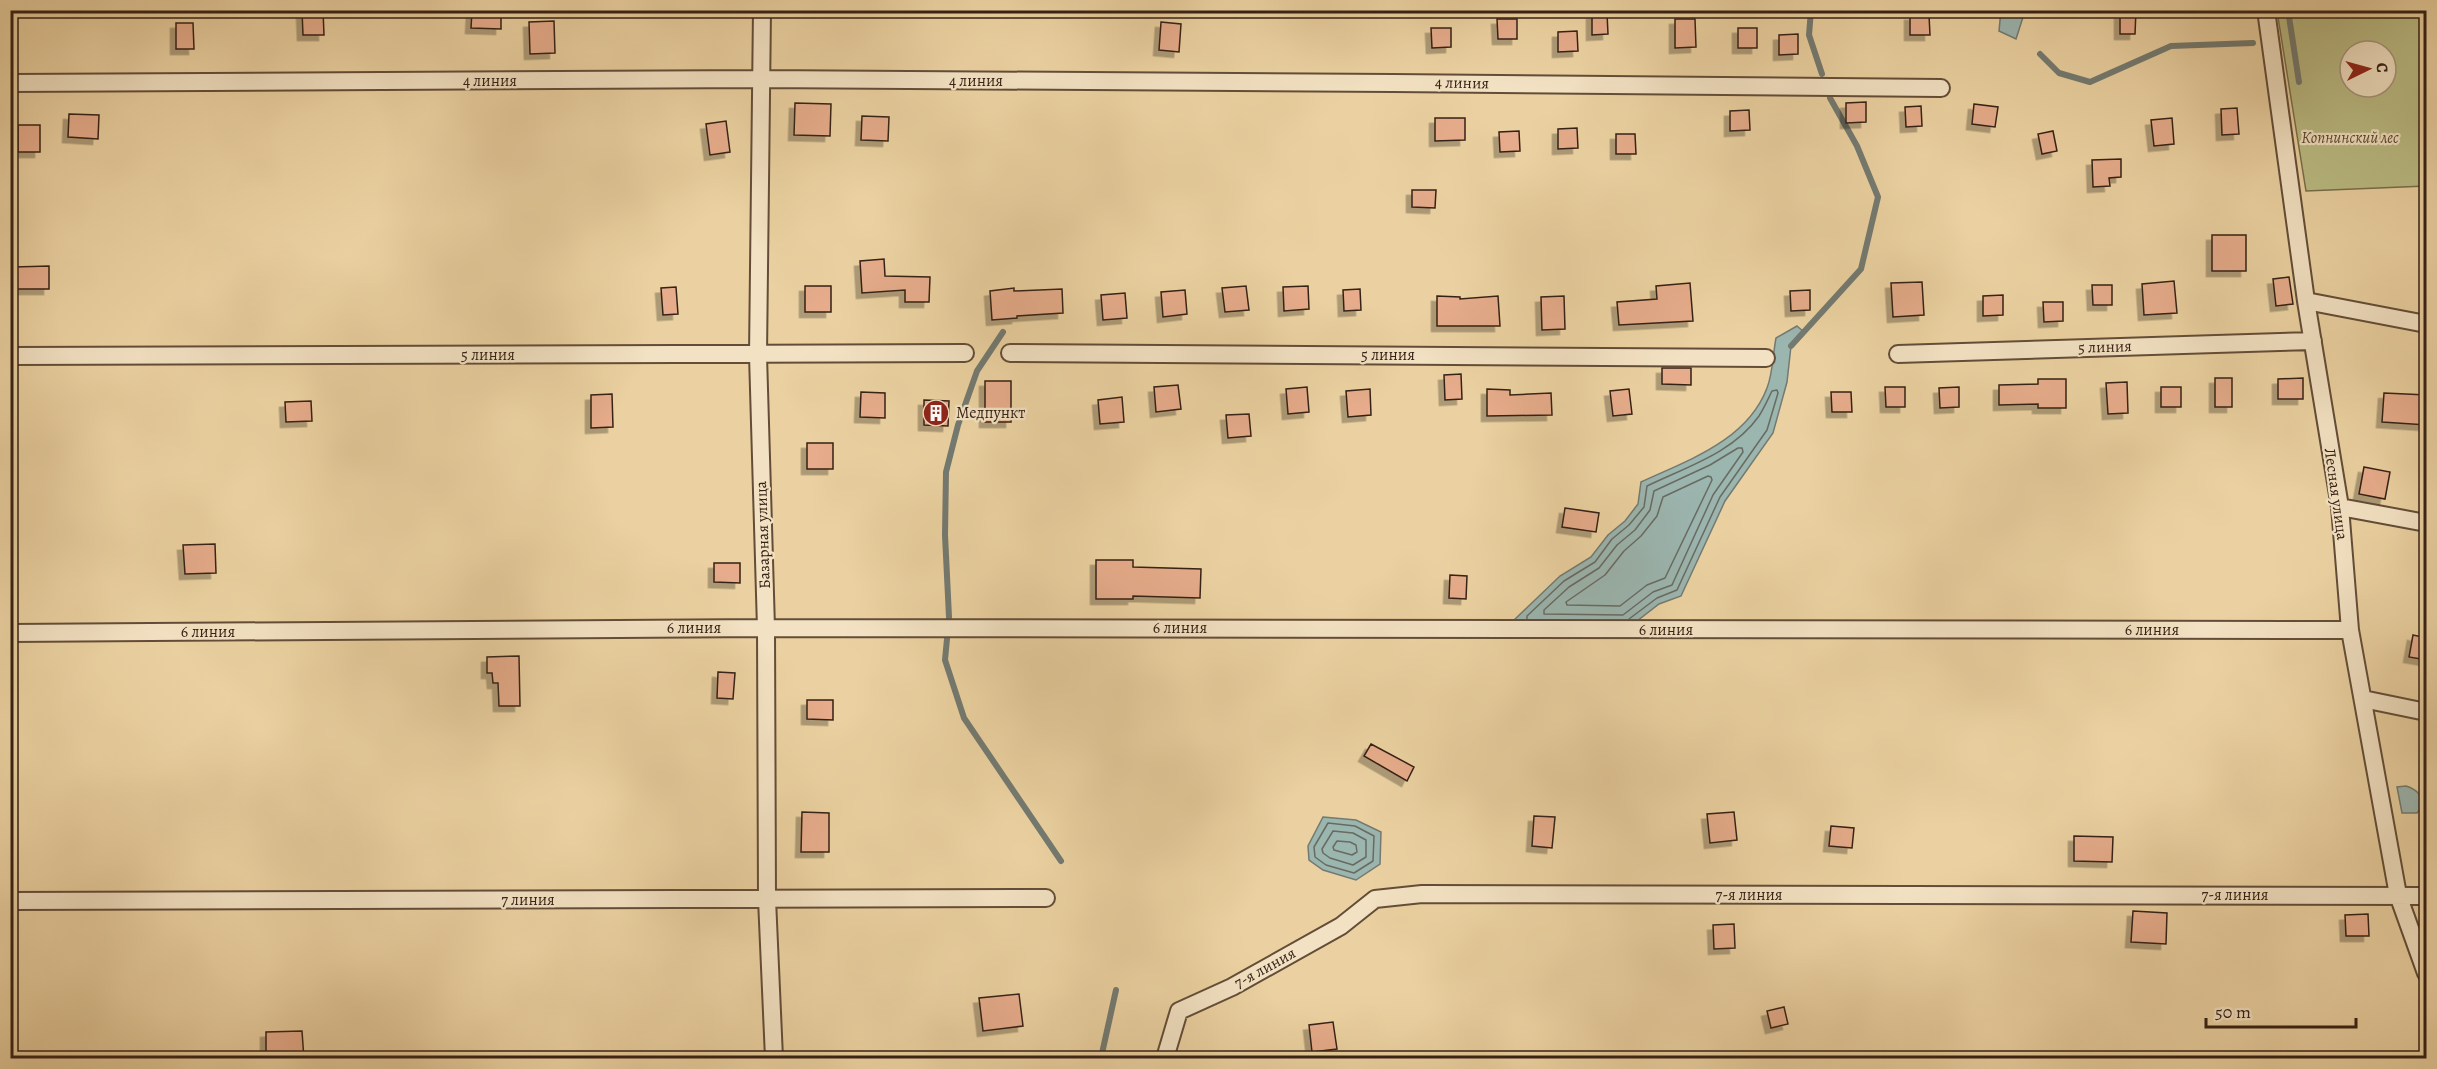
<svg xmlns="http://www.w3.org/2000/svg" width="2437" height="1069" font-family="Alegreya,serif">
<defs>
<filter id="shadow"><feDropShadow dx="-5.5" dy="5.5" stdDeviation="0" flood-color="#0004"/></filter>
</defs>
<rect width="100%" height="100%" fill="#ebd1a1"/>
<filter id="stains"><feTurbulence type="fractalNoise" baseFrequency=".00333" numOctaves="4"/><feColorMatrix values="0 0 0 0 .2 0 0 0 0 .09 0 0 0 0 .02 0 0 0 .5 -.17"/></filter>
<radialGradient id="worn" r=".72"><stop offset=".6" stop-color="#630" stop-opacity="0"/><stop offset="1" stop-color="#630" stop-opacity=".3"/></radialGradient>
<path fill="#babb83" stroke="#786e4c" stroke-width="1.5" fill-rule="evenodd" d="M2277 11H2426V186L2306 191ZM2350 51H2386V87H2350Z"/>
<path fill="#9bb5af" stroke="#737a71" stroke-width="1.5" d="M2001 10 2025 11 2016 39 1999 31Z
M1797 326 1804 332 1791 346 1787 382 1773 433 1725 501 1681 596 1659 604 1628 628H1530L1514 620 1560 576 1591 557 1608 535 1625 521 1638 504 1641 482C1688 460 1747 441 1767 388 1773 373 1773 353 1776 338Z
M2406 786C2418 790 2421 794 2422 807L2417 813H2402L2397 787Z
M1323 817 1356 820 1381 832 1380 864 1356 880 1323 870 1309 860 1308 846Z"/>
<g fill="none" stroke-linecap="round" stroke-linejoin="round">
<path stroke="#686b62" stroke-width="1.5" d="M1738 448H1742L1743 452 1713 495 1672 585 1653 592 1623 615 1544 614V610L1569 587 1599 568 1617 545 1635 530 1650 510 1654 491 1710 465Z
M1708 476 1711 477 1712 480 1665 578 1647 585 1620 606 1567 605 1566 602 1605 575 1624 551 1641 536 1657 516 1663 497Z
M1527 619V616L1564 581 1595 562 1612 539 1629 525 1644 507 1647 486C1686 467 1733 453 1759 416 1764 408 1768 399 1772 391L1777 390 1778 393 1767 430 1720 497 1677 590 1657 598 1629 619
M1328 823 1355 826 1374 836 1373 861 1354 873 1326 865 1315 857 1314 847Z
M1333 831 1353 833 1366 840V857L1353 865 1330 858 1323 853 1322 849Z
M1337 841 1350 842 1356 845 1357 852 1352 855 1334 850 1333 847Z"/>
<path stroke="#737a71" stroke-width="6" d="M1811 10 1809 35 1822 74
M2288 10 2299 82
M2040 54 2059 73 2090 82 2171 46 2253 43
M1791 346 1861 269 1878 197 1857 146 1830 98
M949 617 945 535 946 472 958 425 977 371 1003 332
M947 639 945 660 964 718 1061 861
M1101 1058 1116 990"/>
</g>
<path fill="#e6ac8b" stroke="#362115" stroke-width="1.5" filter="url(#shadow)" d="M323 10 324 35H303L302 11Z
M472 10H501V29L471 28Z
M2120 10H2136L2135 34H2120Z
M1607 13 1608 34 1592 35V14Z
M1910 15H1929L1930 35H1910Z
M1497 19H1517V39H1498Z
M1675 19H1695L1696 47 1675 48Z
M554 21 555 53 530 54 529 22Z
M1161 22 1181 24 1179 52 1159 50Z
M176 23H193L194 49H176Z
M1431 28H1451V47L1432 48Z
M1738 28H1757V48H1738Z
M1577 31 1578 51 1558 52V32Z
M1798 34V54L1779 55V35Z
M1866 102V122L1846 123V103Z
M795 103 831 104 830 136 794 135Z
M1974 104 1998 107 1995 127 1972 124Z
M1921 106 1922 126 1906 127 1905 107Z
M2237 108 2239 134 2222 135 2221 109Z
M1749 110 1750 130 1730 131V111Z
M69 114 99 115 98 139 68 137Z
M862 116 889 117 888 141 861 140Z
M1435 118H1465V140L1435 141Z
M2172 118 2174 144 2154 146 2151 120Z
M726 121 730 152 710 155 706 124Z
M18 125H40V152H18Z
M1577 128 1578 148 1558 149V129Z
M1519 131 1520 151 1500 152 1499 132Z
M2053 131 2057 151 2042 154 2038 134Z
M1616 134H1635L1636 154H1616Z
M2121 159V177L2109 178 2110 186 2093 187 2092 160Z
M1412 190H1436L1435 208 1412 207Z
M2212 235H2246V271H2212Z
M884 259 885 276 930 277 929 302H905V290L862 293 860 261Z
M49 266V289H15L14 267Z
M2289 277 2293 304 2276 306 2273 279Z
M2174 281 2177 313 2144 315 2142 284Z
M1922 282 1924 315 1893 317 1891 283Z
M1690 283 1693 321 1619 325 1617 302 1657 299 1656 286Z
M2092 285H2112V305H2093Z
M805 286H831V312H805Z
M1246 286 1249 310 1225 312 1222 288Z
M1308 286 1309 309 1284 311 1283 287Z
M676 287 678 314 663 315 661 288Z
M1014 288V291L1062 289 1063 313 1017 316V318L992 320 990 291Z
M1360 289 1361 310 1344 311 1343 290Z
M1185 290 1187 314 1163 317 1161 292Z
M1810 290V310L1791 311 1790 291Z
M1125 293 1127 318 1103 320 1101 295Z
M2003 295V315L1983 316V296Z
M1437 296 1460 297V299L1498 296 1500 326H1437Z
M1564 296 1565 329 1542 330 1541 297Z
M2043 302H2063V321L2044 322Z
M1662 368H1691V385L1662 384Z
M1461 374 1462 399 1445 400 1444 375Z
M2215 378H2232V407H2215Z
M2303 378V399H2278V379Z
M2038 379H2066V408H2038V404L1999 405V385L2038 384Z
M985 381H1011V422H985Z
M2127 382 2128 413 2108 414 2106 383Z
M1178 385 1181 409 1156 412 1154 387Z
M1307 387 1309 412 1288 414 1286 389Z
M1885 387H1905V407H1886Z
M1959 387V407L1940 408 1939 388Z
M2161 387H2181V407H2161Z
M1370 389 1371 415 1348 417 1346 391Z
M1487 389 1510 390V395L1551 393 1552 415 1487 416Z
M1629 389 1632 414 1613 416 1610 391Z
M861 392 885 393V418L860 417Z
M1831 392H1851L1852 412H1832Z
M2384 393 2427 395V425L2382 422Z
M612 394 613 427 591 428V395Z
M1122 397 1124 422 1100 424 1098 400Z
M924 400 949 401 948 426 924 425Z
M311 401 312 421 286 422 285 402Z
M1249 414 1251 436 1228 438 1226 415Z
M807 443H833V469H807Z
M2364 467 2390 472 2385 499 2359 494Z
M1565 508 1599 513 1596 532 1562 527Z
M215 544 216 573 185 574 183 545Z
M1096 560H1133V567L1201 569 1200 598 1133 596V599H1096Z
M714 563H740V583L714 582Z
M1450 575 1467 576 1466 599 1449 598Z
M2413 635 2427 638V660L2409 657Z
M519 656 520 706H499L498 683H493L492 673H487V657Z
M718 672 735 673 733 699 717 698Z
M807 700H833V720L807 719Z
M1371 744 1414 767 1407 781 1364 756Z
M802 812 829 813V852H801Z
M1734 812 1737 840 1710 843 1707 814Z
M1534 816 1555 817 1552 848 1532 846Z
M1831 826 1854 828 1852 848 1829 846Z
M2074 836 2113 837 2112 862 2074 861Z
M2133 911 2167 913 2166 944 2131 942Z
M2368 914 2369 936H2346L2345 915Z
M1734 924 1735 948 1714 949 1713 925Z
M1019 994 1023 1026 983 1031 979 998Z
M1784 1007 1788 1024 1771 1028 1767 1011Z
M1333 1022 1337 1049 1312 1052 1309 1025Z
M302 1031 304 1059 266 1058V1032Z"/>
<g fill="none" stroke-linecap="round" stroke-linejoin="round">
<g stroke="#634d38" stroke-width="20">
<path id="minor" d="M762 10 758 355 766 628 767 899 774 1058
M2266 10 2306 301 2340 507 2350 630 2398 895 2426 973
M10 83 760 79 1393 83 1941 88
M2306 301 2426 324
M1010 353 1766 358
M1898 354 2313 341
M10 356 965 353
M2340 507 2426 523
M10 633 766 628 2350 630
M2363 699 2426 712
M10 901 1046 898
M1165 1058 1179 1011 1232 987 1341 926 1375 899 1422 894 2426 896"/>
</g>
<use href="#minor" stroke="#f2e1c2" stroke-width="16"/>
</g>
<defs>
<g id="building-disc" transform="scale(1.35)"><circle r="9.5" fill="#8f2418" stroke="#f2e1c2"/><path d="M-4-6H4V6H1V3H-1V6H-4ZM-2.5-4.3h1.7v1.8h-1.7ZM.8-4.3h1.7v1.8H.8ZM-2.5-1h1.7V.8h-1.7ZM.8-1h1.7V.8H.8Z" fill="#fff"/></g>
</defs>
<g fill-rule="evenodd">
<use href="#building-disc" x="936" y="413"/>
</g>
<g text-anchor="middle" dominant-baseline="central" stroke-width="4.5" stroke-linejoin="round" paint-order="stroke">
<g font-size="16" fill="#362115" stroke="#f2e1c2">
<text x="490" y="81">4 линия</text>
<text x="976" y="81">4 линия</text>
<text transform="translate(1462 83) rotate(1)">4 линия</text>
<text transform="translate(2105 347) rotate(-2)">5 линия</text>
<text x="488" y="355">5 линия</text>
<text x="1388" y="355">5 линия</text>
<text transform="translate(2336 494) rotate(82)">Лесная улица</text>
<text transform="translate(763 535) rotate(-92)">Базарная улица</text>
<text x="694" y="628">6 линия</text>
<text x="1180" y="628">6 линия</text>
<text x="1666" y="630">6 линия</text>
<text x="2152" y="630">6 линия</text>
<text x="208" y="632">6 линия</text>
<text x="1749" y="895">7-я линия</text>
<text x="2235" y="895">7-я линия</text>
<text x="528" y="900">7 линия</text>
<text transform="translate(1265 968) rotate(-29)">7-я линия</text>
</g>
<g font-size="16" font-style="italic" fill="#574830" stroke="#f2e1c2">
<text x="2350" y="138">Копнинский лес</text>
</g>
<g font-size="16" fill="#362115" stroke="#f2e1c2" text-anchor="start">
<text x="956" y="413">Медпункт</text>
</g>
</g>
<rect width="2437" height="1069" fill="none" stroke="#ebd1a1" stroke-width="36"/>
<rect x="12" y="12" width="2413" height="1045" fill="none" stroke="#362115" stroke-width="3"/>
<rect x="18" y="18" width="2401" height="1033" fill="none" stroke="#362115" stroke-width="1.5"/>
<g transform="translate(2368 69) rotate(85)"><circle r="28" fill="#f2e1c2" stroke="#a7947d" stroke-width="1.5"/>
<path d="M0-4.5L10 22L0 15L-10 22Z" fill="#8f2418"/>
<text y="-9" font-size="16" font-weight="bold" text-anchor="middle" fill="#362115">С</text>
</g>
<path d="M2206 1018v9h150v-9" fill="none" stroke="#362115" stroke-width="3"/>
<text x="2215" y="1018" font-size="18" fill="#362115" stroke="#f2e1c2" stroke-width="4.5" paint-order="stroke">50 m</text>
<rect width="100%" height="100%" filter="url(#stains)"/>
<rect width="100%" height="100%" fill="url(#worn)"/>
</svg>
